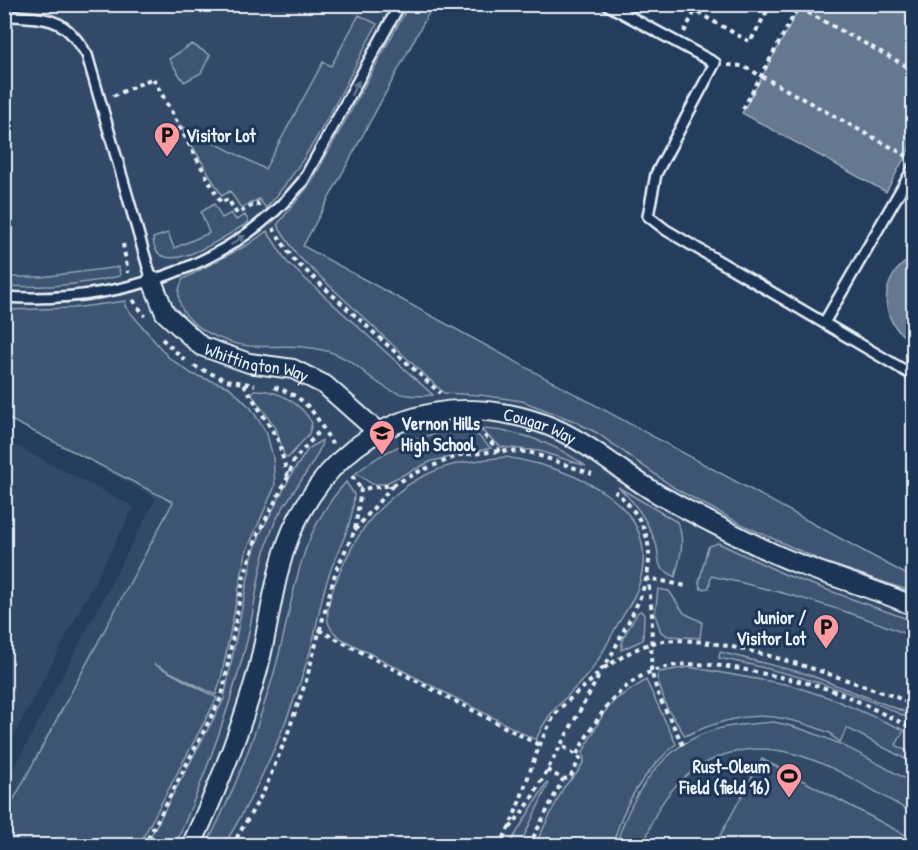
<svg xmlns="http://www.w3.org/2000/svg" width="918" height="850" font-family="'Patrick Hand',sans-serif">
<rect width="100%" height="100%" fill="#253d5d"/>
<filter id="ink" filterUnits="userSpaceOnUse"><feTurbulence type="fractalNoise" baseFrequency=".0167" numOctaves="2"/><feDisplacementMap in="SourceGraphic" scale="12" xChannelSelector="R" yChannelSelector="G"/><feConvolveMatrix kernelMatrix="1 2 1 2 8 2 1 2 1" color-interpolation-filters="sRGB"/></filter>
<g filter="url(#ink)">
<path fill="#334a68" d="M5 5H434L304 247 913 582V845H5L4 787 156 498 5 415Z
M5 440 134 507 5 753Z"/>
<path fill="#3e5472" stroke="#93a2b5" stroke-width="1.5" d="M409 5H433L303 246 913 578V592L822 561 741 524 676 489 597 433 574 421 522 401 480 395 444 393 297 255 277 225 311 183Z
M359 15 377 24C343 87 314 155 266 208L259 199 241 208 230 191 222 196 180 125 265 169 323 62 331 66Z
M192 44 210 55 201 73 184 82 169 59Z
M214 204 222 218 231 213 236 220 245 215 249 222C231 233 155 286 153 238L168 233 174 248 209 233 201 212Z
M267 231 287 262 433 395C374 402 373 365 327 351 297 343 277 348 249 346 219 343 163 317 183 279L249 244Z
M119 267 120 276C82 285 43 288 5 286V277H41Z
M126 301 125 306 168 357 192 374 229 387 251 408 267 434 273 457 275 486 246 552 221 679 216 695 154 664 217 698 139 845H5V816L173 502 5 417V310L73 308Z
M254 390C277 389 301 403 312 423L309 434 288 458 284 455 276 428 252 395Z
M452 429H471L491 448 432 461 384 484H372L356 473C385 449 415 438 452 429Z
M480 429C518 430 555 444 586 466L539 451 501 447Z
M322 440C322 456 285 500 275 522 259 559 256 602 247 641 229 711 205 777 176 843L175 845H146L224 699 252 557 260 534 293 472 308 449Z
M506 457C568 468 665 501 639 584 635 599 623 615 615 629 608 642 601 657 592 669 573 694 549 707 536 740L342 639C336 634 330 630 328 622 324 597 350 548 364 528 378 508 403 485 426 475 451 462 478 460 506 457Z
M346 482 354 494C354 527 336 550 327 581 319 604 317 629 310 652 289 721 261 785 224 845H206C235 792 256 733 273 676 295 604 293 540 346 482Z
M618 487 677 522C686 540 680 558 675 577L661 568C657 560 659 552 656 544 648 521 636 503 618 487Z
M718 543 786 575 913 621V637C847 609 781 591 711 576L709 588 701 589 699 583 707 550 709 546Z
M658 589 669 591 684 613 702 622 700 638 668 636 661 632 655 615Z
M641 611 644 615 643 640 621 650 623 638 638 612Z
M720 652 807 674 913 715 911 719C845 688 790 672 719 658Z
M689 667 790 685 833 699 904 730 896 745 913 755V763L847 728 840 742 832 736V734C775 710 741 710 685 736L666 706 657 677 659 672Z
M646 680 676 744C644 772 623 803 613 845H535L564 787 577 773 584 761 583 752 603 714 616 699Z
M774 722C825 732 868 758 913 783V813C843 775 768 715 690 773 667 791 651 816 645 845H616C633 789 668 735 732 726 746 724 760 723 774 722Z
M762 759 913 839V845H715Z
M547 782 548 785 520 845H509Z"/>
<path fill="#657890" stroke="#99a8ba" stroke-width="1.5" d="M801 5H913V142L886 192 742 113Z
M913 257H914L913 342C877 323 878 276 913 257Z"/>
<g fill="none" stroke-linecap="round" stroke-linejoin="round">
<g stroke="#e8f1f8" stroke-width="14">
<path id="service" d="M606 4 715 63 656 174 648 216 666 230 914 376
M4 15C47 20 62 13 87 55L152 281
M4 297C115 304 232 269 303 181L400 4
M824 323 914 167"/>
</g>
<g stroke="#e8f1f8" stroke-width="22">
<g id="minor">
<path id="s1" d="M152 281 165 313 201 346 249 363 293 369 325 385 378 432"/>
<path id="s2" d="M191 846C217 790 240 733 257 673 270 625 274 564 297 520 346 424 440 388 541 423 585 438 618 471 658 494 690 512 723 529 756 545 806 571 862 583 914 606"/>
</g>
</g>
<path stroke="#e8f1f8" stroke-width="4" stroke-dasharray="4.5 4.5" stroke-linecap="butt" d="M792 4 914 70
M684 32 695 11 750 42 771 4
M728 65 743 66 907 156
M113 96 153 78 221 203 228 199 237 214 257 203 259 207
M743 109 800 4
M914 226V232
M273 228 293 259 440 393
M123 244 128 273
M133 300 145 316
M162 339 187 362
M194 366 226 380 255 385
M244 384 278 440 288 477
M274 387C309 398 315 414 332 444
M478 429 500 451
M352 476 361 489
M355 530 393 485
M319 630 541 746
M604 668C619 659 636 647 653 643 708 628 840 678 896 697L914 706
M683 745 659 697 651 671 652 614 648 578 686 586
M577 754C623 667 661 652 756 672 783 678 810 682 836 692 862 702 886 716 911 727
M547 770 563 779 570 778 580 758 561 745
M510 828 529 803 600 674
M144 846 222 696 244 576 258 534 288 477 294 460 323 427
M232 846 264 791 286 738 306 681 336 570 355 530 361 489 393 485 420 471 460 455 500 451 529 452 592 474
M499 846C524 805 530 755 555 715 567 698 588 686 601 670 611 659 617 643 624 630 653 578 665 535 615 491
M529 846 563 779"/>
<use href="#service" stroke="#1d3557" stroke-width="9"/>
<use href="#minor" stroke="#1d3557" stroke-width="18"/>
</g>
<defs><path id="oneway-solid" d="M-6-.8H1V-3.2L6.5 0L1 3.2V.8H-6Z" transform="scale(1.5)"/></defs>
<g fill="#64778f">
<use href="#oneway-solid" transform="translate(355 88) rotate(-61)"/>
<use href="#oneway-solid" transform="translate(238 240) rotate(-33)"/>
</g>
</g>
<defs>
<g id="parking-pin" transform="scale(1.35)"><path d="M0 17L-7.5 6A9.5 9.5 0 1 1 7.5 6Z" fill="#ff9aa2" stroke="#1d3557"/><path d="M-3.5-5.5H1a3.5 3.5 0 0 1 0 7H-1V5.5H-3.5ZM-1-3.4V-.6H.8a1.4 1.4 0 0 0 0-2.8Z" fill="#111"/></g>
<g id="school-pin" transform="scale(1.35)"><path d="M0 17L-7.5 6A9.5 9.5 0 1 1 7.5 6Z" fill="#ff9aa2" stroke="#1d3557"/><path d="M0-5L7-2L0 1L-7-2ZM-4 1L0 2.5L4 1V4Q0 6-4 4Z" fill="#111"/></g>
<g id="stadium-pin" transform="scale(1.35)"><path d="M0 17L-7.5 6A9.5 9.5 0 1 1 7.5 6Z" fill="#ff9aa2" stroke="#1d3557"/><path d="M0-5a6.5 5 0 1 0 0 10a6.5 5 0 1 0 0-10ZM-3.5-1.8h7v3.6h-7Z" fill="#111"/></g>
</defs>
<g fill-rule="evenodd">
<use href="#parking-pin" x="167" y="135"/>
<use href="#school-pin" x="382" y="433"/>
<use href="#parking-pin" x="826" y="627"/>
<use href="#stadium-pin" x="789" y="776"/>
</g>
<g text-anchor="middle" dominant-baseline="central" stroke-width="6" stroke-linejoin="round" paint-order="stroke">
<g font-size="18" font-weight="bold" fill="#e8f1f8" stroke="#1d3557" text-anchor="start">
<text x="186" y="135">Visitor Lot</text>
<text x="401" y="423">Vernon Hills<tspan x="401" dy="21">High School</tspan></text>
<text x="806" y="617" text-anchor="end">Junior /<tspan x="806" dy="21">Visitor Lot</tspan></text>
<text x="770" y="766" text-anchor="end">Rust-Oleum<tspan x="770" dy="21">Field (field 16)</tspan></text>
</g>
<g font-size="18" fill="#e8f1f8" stroke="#1d3557">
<text stroke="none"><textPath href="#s1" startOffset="142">Whittington Way</textPath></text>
<text stroke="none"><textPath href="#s2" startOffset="633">Cougar Way</textPath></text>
</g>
</g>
<rect width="918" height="850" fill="none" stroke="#1d3557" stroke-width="24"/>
<rect x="12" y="12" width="894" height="826" fill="none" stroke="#e8f1f8" stroke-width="2" filter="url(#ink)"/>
</svg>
